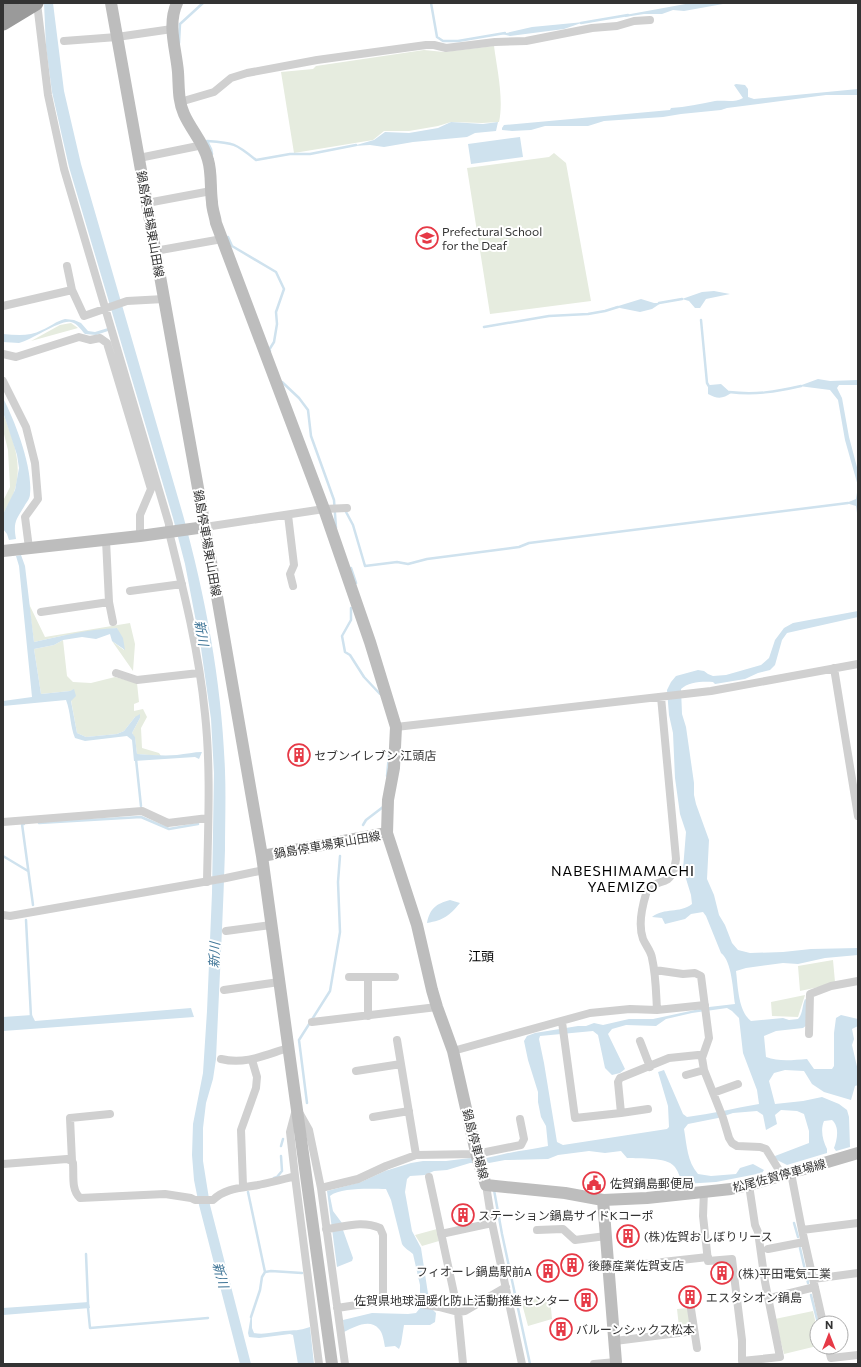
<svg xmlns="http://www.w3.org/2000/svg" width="861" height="1367" font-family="Commissioner,'Noto Sans JP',sans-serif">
<rect width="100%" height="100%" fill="#fff"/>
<path fill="#e6ecdf" d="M494 46C497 69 504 99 499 122L482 123 451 122 438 126 409 131H384L373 140 294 153 281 72 313 69 316 66 424 50 444 52Z
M554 153 566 163 591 301 490 314 467 168 549 157Z
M71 323 78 328 31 341 60 325Z
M3 413C12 437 23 462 15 489 13 498 7 506 3 514V501L10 487 8 450 3 430Z
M29 604 45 637 130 623 135 644 133 671 112 641 124 650 117 628 61 636 34 642Z
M63 640 67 676 73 682 91 683 115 677 137 683 139 702 134 704V711L143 709 147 717 141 728 142 748 159 753 161 756 137 754 135 738 132 733 140 718 135 717 124 731 117 734 86 737 77 733 71 700 74 690 70 691 41 694 34 649 54 645Z
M833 960 835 982 819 987 800 991 798 966Z
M805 995 798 1017 772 1016 771 1002Z
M437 1229 439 1241 422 1246 415 1235Z
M550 1297 552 1319 528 1326 521 1300Z
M688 1308 690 1326 679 1327 677 1309Z
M813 1311 817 1329V1346L784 1354 775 1319Z"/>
<path fill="#cfe2ee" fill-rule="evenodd" d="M44 3H53L64 91 81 164 183 515C206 599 222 684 225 771 226 797 225 824 225 850 223 920 219 989 216 1059L213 1079 206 1103 203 1128V1161L210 1205 251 1364H240L199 1205 194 1180 192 1155 193 1124 203 1073 207 1011 212 893 214 773 211 719 201 648 185 564 173 518 69 167 52 92 46 47Z
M691 3H738L723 4 684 11 673 10 662 14H644L625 17V15Z
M584 22 564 29 510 36 502 34 532 27Z
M736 84 745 85 748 89V97L754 99 858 89V95H826L727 108 721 110 681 114 663 117 604 121 588 126H545L531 130 512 131 502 130V128L504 125 670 110 671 108C686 107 700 104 715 101 724 100 735 103 743 98L734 85Z
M451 122 483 124 498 122 496 131 475 133 467 137 413 142 384 147 370 145 353 146 374 140 385 132 409 133 438 128Z
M520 137 523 157 471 164 468 144Z
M714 291 730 294 706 299 700 308H695L689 301 682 299 702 292Z
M641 299 654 303H661L652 309 640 312 615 307Z
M65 319 74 320 81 323 88 331 95 332 108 328V331L96 335 85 334C81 330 77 323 71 322 61 319 32 340 19 343 14 343 8 342 3 342V334C16 335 29 337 42 330 50 327 56 321 65 319Z
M818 379 830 381 858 380V385H839L837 388 842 398 849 437 858 471V520L856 506 846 503 856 499 858 486 845 440 838 400 830 390 799 386Z
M721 384 731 393C723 399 717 399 708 394V387L710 385Z
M3 398C15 421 33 468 30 494 30 498 27 502 25 505 16 520 13 522 16 539L9 540 7 534 3 529V514L15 490 19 468 17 455 3 412Z
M21 555 25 566 34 642C61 636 89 629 117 628L123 638 125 650 112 641 110 634 96 639 82 637 63 640 54 645 34 649 41 694 70 691 74 689 76 696 71 701 77 733 86 737 117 734 124 731 135 717 140 714V718L132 733 135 737 137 754C151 755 164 756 177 755 186 754 194 752 202 752L199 759 195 757 134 761 132 740 127 736 85 741 75 738C70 726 71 713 66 700L3 706V701L32 697 19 566 16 556Z
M858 611V617L787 633 782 640 775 665 770 670 758 673 745 679 715 684 713 682C703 681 688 682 681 689L682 714 686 727 694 783V795L696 804 709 840 707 879 714 895 719 915 725 925 732 943 738 950 750 953 783 952 811 949 858 948V955L825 958 798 964 783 963 746 968 736 971C738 986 738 1011 751 1021L783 1018 789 1020 798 1019C803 1014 802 1006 805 999L807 1000V1025L803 1028 776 1031 764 1036 766 1057C779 1062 793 1060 807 1059L814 1069H832L834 1066V1033L836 1018 841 1015 858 1019V1026L852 1029 854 1039 852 1045 858 1071V1085L855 1086 851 1100 824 1092 812 1084 804 1071 785 1070 774 1073 769 1081 775 1104 803 1101 822 1097 839 1104 847 1110 849 1117 850 1147 836 1151 834 1148C837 1140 840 1127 832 1120L824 1121C820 1130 823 1141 827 1149V1153L787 1165 775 1159V1156L809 1143V1131L804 1114 797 1111 781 1110 775 1115 777 1124 766 1130 763 1115 757 1111 733 1113 718 1118 688 1124 684 1129C687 1146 687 1161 698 1174L711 1176 736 1174 740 1168 753 1164 764 1170 762 1173 716 1182 683 1184C680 1178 678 1170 674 1166 666 1157 640 1159 627 1158L621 1151 605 1153 589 1151 558 1155 548 1159 505 1160 489 1163 487 1162 470 1163 447 1170 434 1171 425 1175 410 1176 407 1179 405 1192 412 1231 421 1248 429 1300 425 1302 420 1300V1285L413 1254C409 1250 405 1249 402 1244L391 1200 386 1189C372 1189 341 1187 330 1196L333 1211 342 1223 343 1230 353 1258 352 1261 337 1267 327 1191 361 1182 385 1171 411 1163 423 1161H446L470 1158C481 1161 493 1156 504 1154 518 1151 533 1149 548 1146L546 1126 541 1117 538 1102V1092L528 1060 524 1041 527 1036 535 1033 578 1026H586L594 1023 603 1025 629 1019H653L709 1007 735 1004C733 991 732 961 721 953L706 916 703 912 691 914 685 919 665 924 662 918 652 917C665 907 679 914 692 904L691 895 683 869 686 832 680 814 675 778 673 733 669 715 667 690 671 682 676 676 698 670 704 671 708 674 713 676 726 675 761 665 769 658 775 640 784 628 793 623ZM727 1008 732 1011 739 1018 743 1053 757 1090 759 1104C735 1108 711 1114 687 1117L683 1114 664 1070 658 1072 668 1106 669 1127 667 1129 563 1145 557 1142 544 1063 539 1039 540 1036 593 1031 598 1035 605 1068 612 1075 620 1073 625 1069 608 1034 612 1029 626 1025 656 1026 666 1019 692 1013Z
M450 900 460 903C449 916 444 920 427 923 430 908 436 904 450 900Z
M191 1008 194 1017 3 1031V1017L32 1015 35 1021Z
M89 1302 90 1308 3 1315V1308Z
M420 1308 432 1309 436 1313 435 1322 430 1325H404L401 1344 399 1349 395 1346 385 1347C384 1342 383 1333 379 1329 370 1318 354 1327 344 1332L343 1320 372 1313 408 1314 416 1313Z
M251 1315H252V1328L254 1333C264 1335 274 1332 284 1331 295 1330 298 1331 310 1327L314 1364H298L293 1335 290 1334 259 1338 249 1337 248 1333Z"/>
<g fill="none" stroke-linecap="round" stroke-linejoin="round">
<path stroke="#cfe2ee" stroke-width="2.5" d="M431 3 437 37 443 41H458L505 33
M581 23 628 15
M179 43 180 24 203 3
M207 141C234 143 235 143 256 160L290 154H310L356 145
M207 141 211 149 212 154
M228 237 232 246 276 272 284 289 276 312 277 324 274 342 269 350 270 351
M659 303 682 299
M701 320 707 383 710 388
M484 327 549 316 588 314 605 311 618 307
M282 382 299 398 308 410 311 436 334 500 336 528
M729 392C755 395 775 392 801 386
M345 510 353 525 365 566 397 562 408 564 427 559 519 547 529 543 848 503
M351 568 356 583
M351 608V620L342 636 345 652 350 655 364 677 380 694
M136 759 141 806
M387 776 389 755
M39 823 141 817 169 829 198 824
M24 824H22L33 905
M363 825 366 820 383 807
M3 856 28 871
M26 920 31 1017
M307 1103 299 1040 330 991 340 932 338 882 340 856
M281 1146 283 1139
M274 1178 277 1177 282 1171 281 1156
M494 1190 502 1234 530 1364
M248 1192 265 1272
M794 1223 798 1237
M800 1248 808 1283
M86 1254 88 1302 87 1305 88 1308 90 1328 208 1318
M811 1295 818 1323
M251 1317 260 1290 262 1277 265 1272 271 1271 302 1273
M824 1347 825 1352"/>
<path stroke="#d0d0d0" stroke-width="8" d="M37 3 48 95 64 169 169 524V532C184 592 199 652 205 714 211 770 208 826 207 882
M64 41 117 37 172 29
M180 102 214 92 231 78 247 73 317 60 426 45H434L446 48 495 42 526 41 592 28 617 26 634 21 650 20
M139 158 203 145
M147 203 211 191
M155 251 222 239
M72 290 84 316 127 301 164 299
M3 306 72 290 67 266
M3 354 16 357 79 337 90 340 100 338 107 343 151 489 140 515V536
M3 381 26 427 35 463 38 499 25 517 29 548
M288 515 294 565 290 574 293 586
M205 527 324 509 347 508
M106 540 109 602 113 622
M130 591 182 584
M41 612 109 602
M834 668 858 816
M116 673 137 680 199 673
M396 727 711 691 858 664
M3 822 142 811 168 823 208 818
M3 915 10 916 226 878 264 870
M226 931 271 925
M655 970 683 974 695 973 701 976 709 1038 702 1058 704 1070 723 1118 729 1138 732 1143 737 1146 760 1147 766 1149 782 1175
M349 977H395
M368 977V1016
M224 990 279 982
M657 1010 705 1005
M312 1022 437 1007
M562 1022 575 1118 621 1113 618 1082 620 1078 669 1058 698 1055H702
M809 1034 810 994 831 986 858 981
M397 1040 416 1155
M640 1041 650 1067
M453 1051 590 1013 630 1009 657 1010C656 993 656 975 652 958 651 951 646 946 643 939 638 925 642 907 646 894 649 883 660 884 668 879 674 874 675 866 676 859L661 697
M221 1059C245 1065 265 1055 288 1048
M356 1071 401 1064
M686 1075 704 1070
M713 1093 738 1084
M621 1113 648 1109
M300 1114 309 1130 321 1188 358 1179 386 1166 416 1155 476 1154 521 1145 524 1139 520 1119
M373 1117 409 1111
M72 1161 70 1118 110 1114
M3 1164 67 1159 72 1161 73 1163C74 1175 71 1190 80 1198L165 1194 191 1198 195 1200H213C225 1188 242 1188 258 1185 270 1182 283 1180 295 1176L290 1132 295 1113
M791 1173 802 1230 823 1323
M295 1176 319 1364
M429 1177 458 1312 463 1364
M486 1185 492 1223 522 1364
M243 1186 241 1130 256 1088 257 1077 252 1060
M321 1188 345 1364
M704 1191 703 1216 708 1261 732 1259 742 1340V1361L780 1357 765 1282 758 1232 755 1225 749 1185
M326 1229C345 1227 361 1220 380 1228L383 1235V1301
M537 1230 563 1229 575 1240 606 1236
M802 1230 858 1223
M441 1234 492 1223
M768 1249 804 1242
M608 1268 708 1257
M813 1279 858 1273
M774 1297 815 1287
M337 1308 383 1301H401L439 1307 458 1312 465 1311 506 1287
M691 1309 697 1348
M615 1341 694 1331
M828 1347 831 1358 858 1355
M594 1364 616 1362"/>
<path stroke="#bdbdbd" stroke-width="12" d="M111 3 205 527 262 856 332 1364
M177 3C167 25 176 49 178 72 179 87 178 101 184 114 191 130 204 143 208 160 212 173 210 188 212 202 212 209 215 216 216 223L324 509 370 642 396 727 394 768 388 800 387 833 417 925 432 990 437 1007 453 1051 477 1157 486 1185 565 1193 603 1200 647 1198 731 1189 749 1185 858 1153
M3 551 140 536 205 527
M262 856 387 833
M603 1200 616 1362"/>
<path stroke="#9a9a9a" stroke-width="15" d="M3 8 12 3
M3 23 36 3"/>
</g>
<defs>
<g id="school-ring" transform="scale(1.15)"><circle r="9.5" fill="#fff" stroke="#e63946" stroke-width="1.5"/><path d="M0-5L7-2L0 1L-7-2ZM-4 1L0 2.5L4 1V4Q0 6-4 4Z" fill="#e63946"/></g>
<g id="building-ring" transform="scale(1.15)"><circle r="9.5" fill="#fff" stroke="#e63946" stroke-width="1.5"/><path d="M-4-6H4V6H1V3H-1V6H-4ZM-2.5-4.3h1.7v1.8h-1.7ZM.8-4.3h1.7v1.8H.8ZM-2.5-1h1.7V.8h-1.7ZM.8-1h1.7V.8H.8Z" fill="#e63946"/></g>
<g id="civic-ring" transform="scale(1.15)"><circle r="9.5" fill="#fff" stroke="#e63946" stroke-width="1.5"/><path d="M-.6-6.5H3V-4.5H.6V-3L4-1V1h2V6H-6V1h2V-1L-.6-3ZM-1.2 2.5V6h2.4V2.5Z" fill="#e63946"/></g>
</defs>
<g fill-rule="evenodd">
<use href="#school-ring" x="427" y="238"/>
<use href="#building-ring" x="299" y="755"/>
<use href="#civic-ring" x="594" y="1183"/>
<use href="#building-ring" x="463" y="1215"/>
<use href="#building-ring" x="628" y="1236"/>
<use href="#building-ring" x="572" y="1265"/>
<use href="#building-ring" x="548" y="1271"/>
<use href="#building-ring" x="722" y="1273"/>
<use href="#building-ring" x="690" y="1297"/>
<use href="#building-ring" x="586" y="1300"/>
<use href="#building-ring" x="561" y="1329"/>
</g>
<g text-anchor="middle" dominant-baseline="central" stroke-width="4" stroke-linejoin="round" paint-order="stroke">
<g font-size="12" fill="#333" stroke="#fff">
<text transform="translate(151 224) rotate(80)">鍋島停車場東山田線</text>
<text transform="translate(208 543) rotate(80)">鍋島停車場東山田線</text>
<text transform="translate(327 844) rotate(-10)">鍋島停車場東山田線</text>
<text transform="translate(476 1144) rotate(76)">鍋島停車場線</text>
<text transform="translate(779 1175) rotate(-15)">松尾佐賀停車場線</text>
</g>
<g font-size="12" fill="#333" stroke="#fff" text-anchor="start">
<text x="442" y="231">Prefectural School<tspan x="442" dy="14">for the Deaf</tspan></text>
<text x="314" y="755">セブンイレブン 江頭店</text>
<text x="610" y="1183">佐賀鍋島郵便局</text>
<text x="478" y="1215">ステーション鍋島サイドKコーポ</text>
<text x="644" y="1236">(株)佐賀おしぼりリース</text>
<text x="588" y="1265">後藤産業佐賀支店</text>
<text x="532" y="1271" text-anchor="end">フィオーレ鍋島駅前A</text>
<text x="738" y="1273">(株)平田電気工業</text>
<text x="706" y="1297">エスタシオン鍋島</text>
<text x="570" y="1300" text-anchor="end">佐賀県地球温暖化防止活動推進センター</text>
<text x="576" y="1329">バルーンシックス松本</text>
</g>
<g font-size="13" font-style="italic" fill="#3f7597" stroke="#fff">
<text transform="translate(202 633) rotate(80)">新川</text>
<text transform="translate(214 955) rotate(-88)">新川</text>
<text transform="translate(221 1275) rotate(75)">新川</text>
</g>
<g font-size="13" fill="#000" stroke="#fff">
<text x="481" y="956">江頭</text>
</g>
<g font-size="14" letter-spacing="1" fill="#000" stroke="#fff">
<text x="623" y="870">NABESHIMAMACHI<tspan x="623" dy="16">YAEMIZO</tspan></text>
</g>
</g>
<rect width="861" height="1367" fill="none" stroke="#333333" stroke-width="8"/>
<g transform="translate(829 1335)"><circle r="19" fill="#ffffff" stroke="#adadad"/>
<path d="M0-3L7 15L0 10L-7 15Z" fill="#e63946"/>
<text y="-6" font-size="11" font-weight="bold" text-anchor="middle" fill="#333333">N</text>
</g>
</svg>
